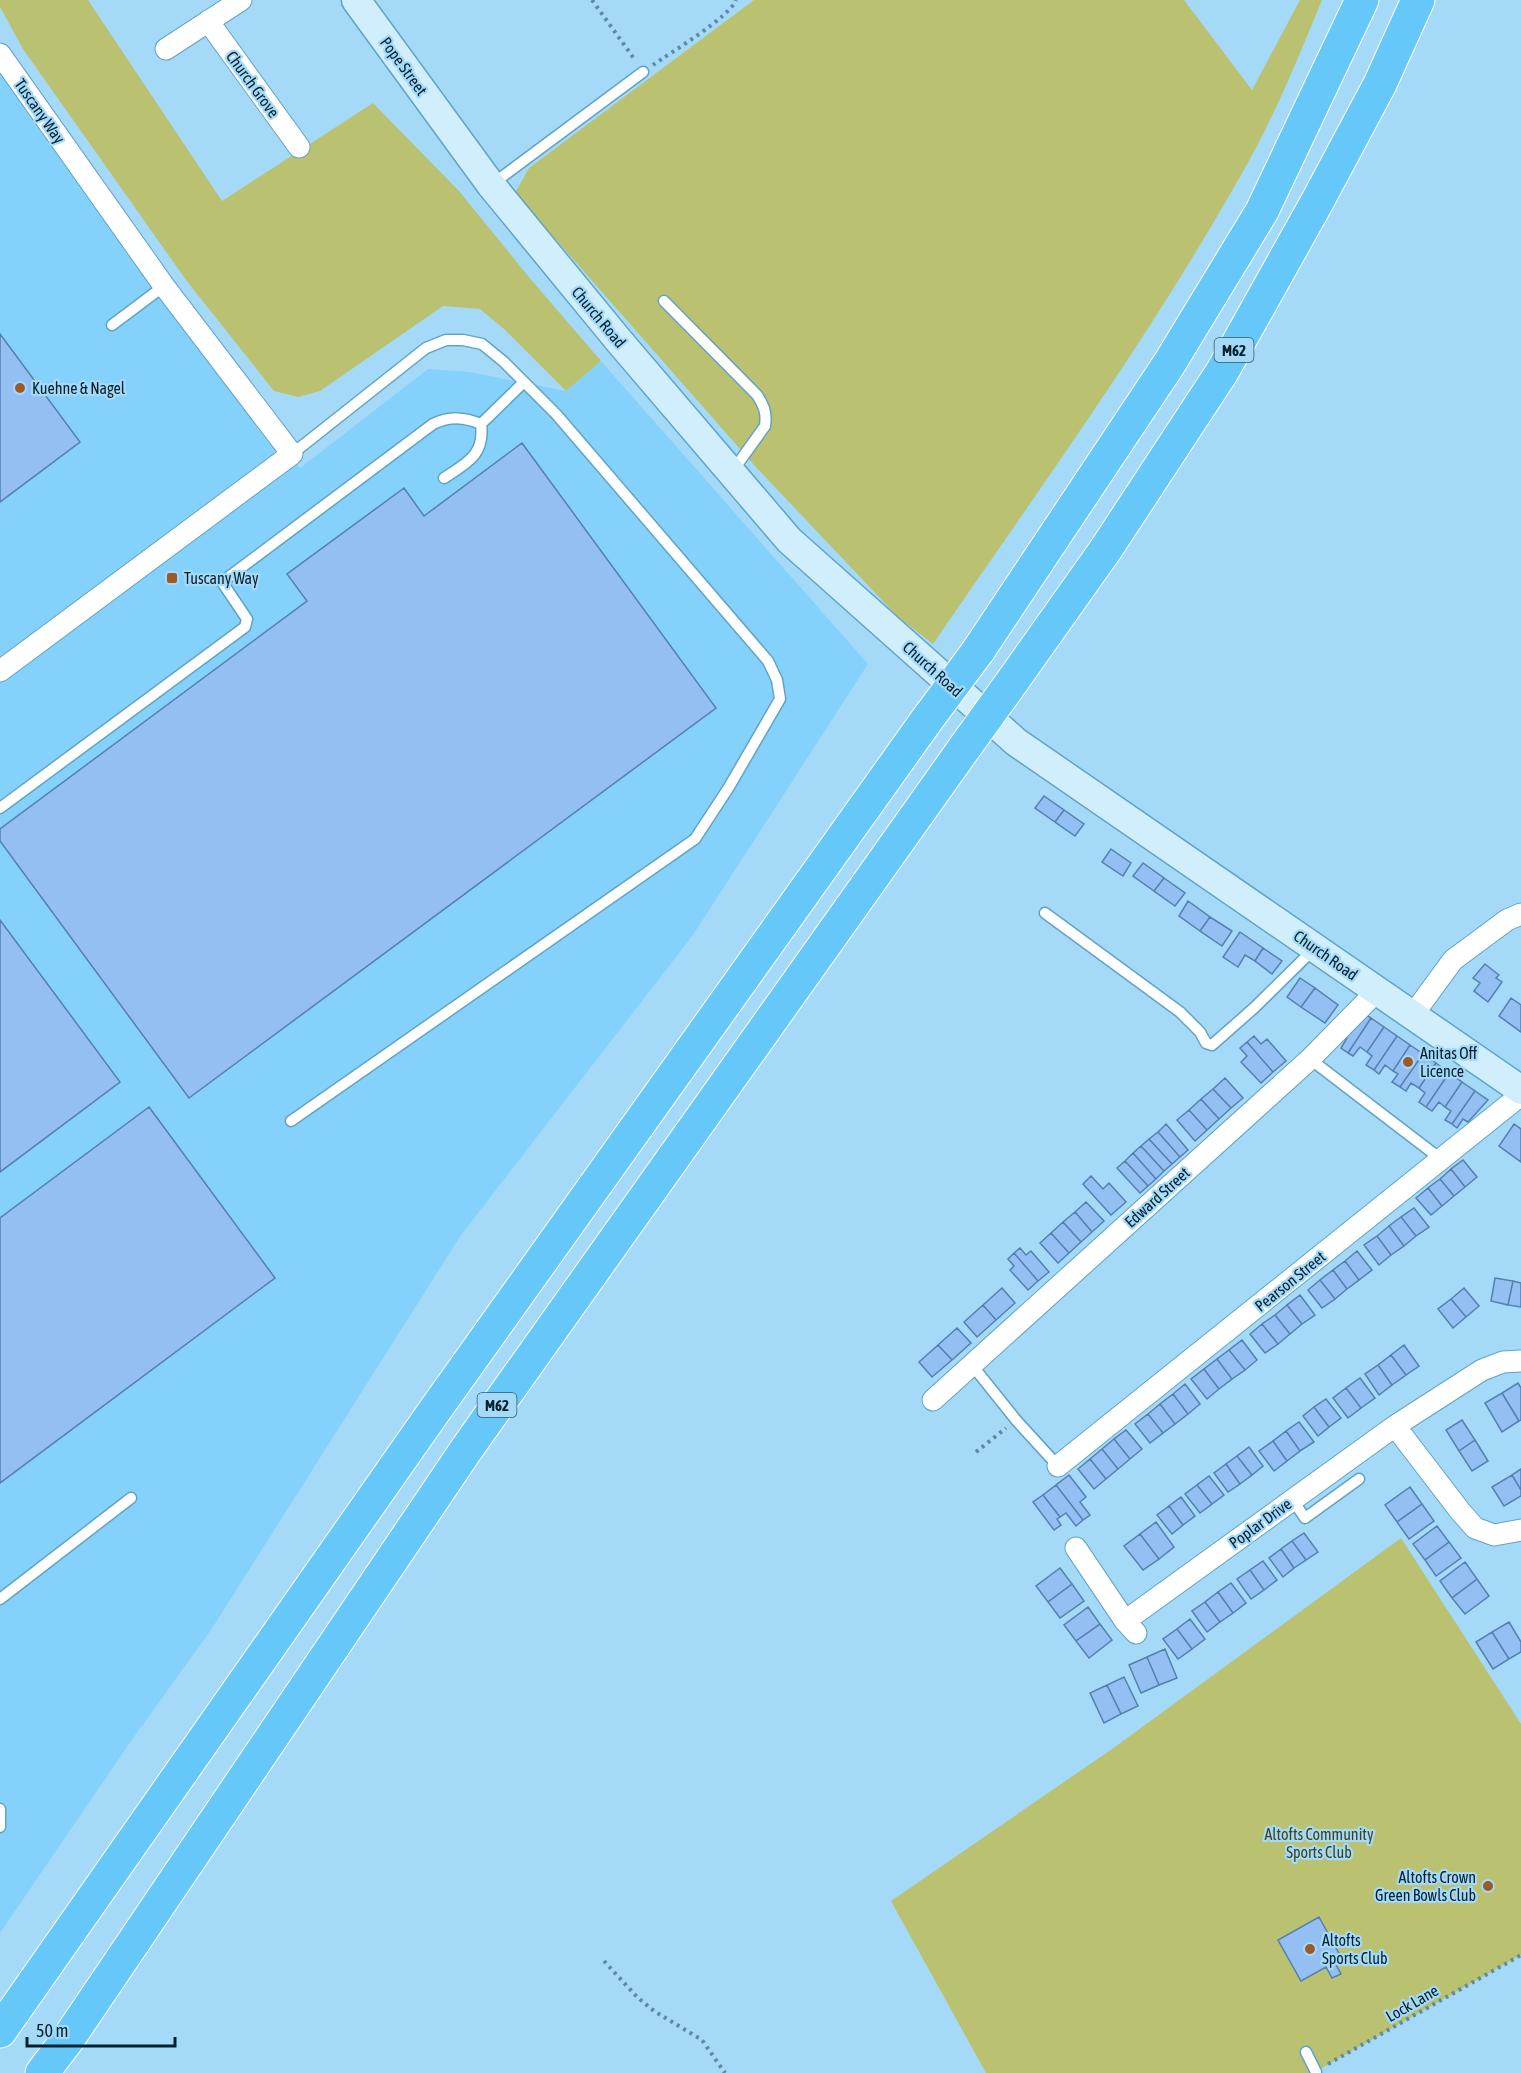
<svg xmlns="http://www.w3.org/2000/svg" width="1521" height="2073" font-family="'Asap Condensed',sans-serif">
<rect width="100%" height="100%" fill="#a4daf8"/>
<path fill="#84d2fb" d="M0 54 300 468 428 369 470 372 566 391 601 361 868 664 693 935 461 1235 211 1630 131 1741 0 1933Z"/>
<path fill="#bac170" d="M0 0H88L222 201 373 103 459 191 528 276 601 361 566 391 504 329 480 309 443 306 320 391 298 397 274 391 186 280 23 49 0 7Z
M754 0H1184L1252 90 1300 0H1322C1298 58 1274 118 1242 173 1150 337 1039 489 933 644L898 617 755 466 515 193 529 168Z
M1401 1538 1521 1724V1955L1313 2073H986L891 1901 1112 1749Z"/>
<path fill="#93bff2" stroke="#567fae" stroke-width="1.5" d="M0 334 80 442 0 502Z
M522 443 716 708 189 1098 0 841V829L307 601 287 574 404 488 424 516Z
M1044 796 1064 810 1055 822 1035 808Z
M1064 810 1084 824 1075 836 1055 822Z
M1111 849 1131 863 1123 876 1102 862Z
M1143 863 1164 878 1154 891 1133 876Z
M1164 878 1185 893 1175 906 1154 891Z
M1188 901 1210 917 1200 931 1179 916Z
M1210 917 1232 931 1222 946 1200 931Z
M0 920 120 1082 0 1172Z
M1240 932 1263 948 1255 961 1245 955 1238 967 1223 957Z
M1263 948 1282 961 1272 974 1255 961Z
M1485 964 1499 975 1496 978 1502 982 1488 1002 1474 991 1480 983 1473 978Z
M1300 978 1315 988 1301 1007 1287 997Z
M1315 988 1338 1005 1325 1023 1301 1007Z
M1511 998 1521 1005V1032L1499 1016Z
M1363 1013 1371 1018 1348 1053 1341 1048 1347 1038 1341 1034Z
M1371 1018 1384 1027 1367 1052 1360 1047 1353 1056 1348 1053Z
M1384 1027 1397 1036 1374 1070 1366 1065 1372 1056 1367 1052Z
M1254 1036 1261 1044 1267 1039 1286 1061 1273 1072 1247 1042Z
M1397 1036 1410 1045 1393 1071 1385 1065 1379 1074 1374 1070Z
M1247 1042 1273 1072 1261 1083 1241 1062 1247 1056 1240 1048Z
M1410 1045 1423 1054 1400 1087 1392 1082 1398 1074 1393 1071Z
M1423 1054 1436 1063 1419 1088 1411 1083 1406 1091 1400 1087Z
M1436 1063 1449 1073 1426 1107 1419 1102 1425 1093 1419 1088Z
M1449 1073 1462 1082 1445 1107 1439 1102 1432 1111 1426 1107Z
M1225 1078 1243 1098 1231 1108 1213 1089Z
M1462 1082 1475 1091 1452 1124 1445 1120 1451 1111 1445 1107Z
M1213 1089 1231 1108 1219 1119 1201 1099Z
M1475 1091 1488 1100 1468 1122 1463 1119 1457 1128 1452 1124Z
M1201 1099 1219 1119 1207 1130 1189 1110Z
M149 1107 275 1278 0 1483V1218Z
M1189 1110 1207 1130 1195 1141 1177 1120Z
M1166 1124 1188 1150 1180 1157 1158 1132Z
M1514 1124 1521 1129V1162L1499 1146Z
M1158 1132 1180 1157 1172 1164 1149 1139Z
M1149 1139 1172 1164 1164 1171 1141 1146Z
M1141 1146 1164 1171 1156 1179 1133 1153Z
M1133 1153 1156 1179 1148 1186 1125 1161Z
M1463 1160 1477 1177 1465 1187 1451 1169Z
M1125 1161 1148 1186 1140 1193 1117 1168Z
M1451 1169 1465 1187 1454 1196 1440 1179Z
M1091 1176 1103 1189 1109 1183 1126 1202 1111 1215 1083 1184Z
M1440 1179 1454 1196 1442 1206 1428 1188Z
M1428 1188 1442 1206 1431 1215 1416 1198Z
M1086 1202 1104 1221 1092 1232 1075 1212Z
M1414 1208 1429 1227 1416 1236 1401 1217Z
M1075 1212 1092 1232 1081 1242 1063 1222Z
M1401 1217 1416 1236 1404 1246 1389 1226Z
M1063 1222 1081 1242 1069 1253 1051 1233Z
M1389 1226 1404 1246 1391 1255 1377 1236Z
M1051 1233 1069 1253 1058 1263 1040 1243Z
M1377 1236 1391 1255 1379 1265 1364 1245Z
M1020 1248 1026 1255 1031 1251 1049 1272 1038 1281 1014 1253Z
M1357 1251 1372 1270 1359 1280 1345 1261Z
M1014 1253 1038 1281 1028 1290 1010 1270 1014 1266 1008 1259Z
M1345 1261 1359 1280 1347 1289 1333 1270Z
M1333 1270 1347 1289 1335 1299 1320 1280Z
M1495 1278 1513 1281 1508 1305 1491 1301Z
M1320 1280 1335 1299 1322 1308 1308 1290Z
M1513 1281 1521 1283V1307L1508 1305Z
M1002 1288 1015 1303 996 1320 983 1305Z
M1464 1288 1479 1306 1466 1317 1451 1299Z
M1300 1295 1315 1315 1302 1324 1287 1305Z
M1451 1299 1466 1317 1453 1328 1438 1309Z
M983 1305 996 1320 977 1337 964 1322Z
M1287 1305 1302 1324 1290 1334 1275 1315Z
M1275 1315 1290 1334 1278 1344 1262 1324Z
M1262 1324 1278 1344 1265 1353 1250 1334Z
M957 1328 971 1343 952 1360 938 1345Z
M1242 1340 1257 1360 1245 1370 1229 1350Z
M938 1345 952 1360 932 1377 919 1362Z
M1404 1345 1419 1366 1406 1375 1391 1355Z
M1229 1350 1245 1370 1232 1379 1217 1359Z
M1391 1355 1406 1375 1392 1385 1378 1365Z
M1217 1359 1232 1379 1219 1389 1204 1369Z
M1378 1365 1392 1385 1379 1395 1365 1374Z
M1204 1369 1219 1389 1207 1399 1191 1379Z
M1360 1378 1375 1398 1361 1408 1346 1388Z
M1518 1383 1521 1388V1420L1519 1421 1502 1393Z
M1185 1384 1200 1404 1188 1414 1173 1394Z
M1346 1388 1361 1408 1348 1418 1333 1398Z
M1502 1393 1519 1421 1502 1432 1485 1403Z
M1173 1394 1188 1414 1175 1424 1160 1404Z
M1326 1399 1341 1418 1329 1427 1314 1407Z
M1160 1404 1175 1424 1163 1433 1148 1414Z
M1314 1407 1329 1427 1318 1436 1303 1416Z
M1148 1414 1163 1433 1150 1443 1135 1424Z
M1462 1420 1475 1440 1459 1451 1446 1430Z
M1299 1422 1314 1442 1300 1451 1286 1431Z
M1126 1430 1142 1449 1130 1459 1114 1439Z
M1286 1431 1300 1451 1287 1461 1273 1441Z
M1114 1439 1130 1459 1118 1469 1102 1449Z
M1475 1440 1488 1461 1472 1471 1459 1451Z
M1273 1441 1287 1461 1274 1471 1259 1451Z
M1249 1447 1263 1466 1252 1475 1237 1456Z
M1102 1449 1118 1469 1106 1479 1090 1459Z
M1237 1456 1252 1475 1240 1484 1226 1464Z
M1090 1459 1106 1479 1094 1489 1078 1469Z
M1226 1464 1240 1484 1228 1492 1214 1473Z
M1521 1469V1490L1512 1475Z
M1069 1475 1086 1497 1080 1502 1090 1515 1083 1520 1056 1485Z
M1512 1475 1521 1490V1496L1504 1506 1492 1487Z
M1209 1476 1224 1495 1212 1504 1197 1485Z
M1056 1485 1083 1520 1076 1526 1066 1513 1060 1517 1043 1495Z
M1197 1485 1212 1504 1200 1513 1185 1494Z
M1410 1487 1422 1504 1397 1522 1385 1505Z
M1043 1495 1060 1517 1057 1519 1061 1525 1054 1530 1033 1502Z
M1181 1497 1195 1516 1183 1525 1169 1506Z
M1422 1504 1434 1521 1409 1539 1397 1522Z
M1169 1506 1183 1525 1172 1534 1157 1515Z
M1156 1522 1174 1547 1159 1559 1140 1534Z
M1437 1526 1449 1542 1425 1560 1413 1544Z
M1304 1533 1318 1552 1306 1560 1292 1541Z
M1140 1534 1159 1559 1143 1570 1124 1546Z
M1292 1541 1306 1560 1294 1568 1281 1549Z
M1449 1542 1461 1558 1436 1576 1425 1560Z
M1281 1549 1294 1568 1283 1577 1269 1558Z
M1263 1561 1277 1580 1264 1590 1250 1570Z
M1465 1562 1477 1579 1452 1598 1440 1581Z
M1060 1568 1072 1584 1048 1602 1036 1586Z
M1250 1570 1264 1590 1251 1599 1237 1579Z
M1477 1579 1489 1596 1465 1614 1452 1598Z
M1231 1583 1246 1603 1233 1613 1218 1592Z
M1072 1584 1084 1601 1060 1618 1048 1602Z
M1218 1592 1233 1613 1220 1622 1205 1602Z
M1205 1602 1220 1622 1207 1632 1192 1611Z
M1088 1607 1100 1624 1076 1641 1064 1625Z
M1190 1619 1205 1639 1192 1649 1177 1629Z
M1509 1622 1521 1642V1652L1509 1659 1492 1632Z
M1100 1624 1112 1640 1089 1658 1076 1641Z
M1177 1629 1192 1649 1178 1659 1163 1639Z
M1492 1632 1509 1659 1493 1669 1476 1642Z
M1165 1649 1177 1678 1159 1685 1147 1657Z
M1147 1657 1159 1685 1141 1693 1129 1665Z
M1124 1677 1138 1706 1121 1714 1107 1685Z
M1107 1685 1121 1714 1104 1723 1090 1693Z
M1319 1917 1341 1957 1334 1961 1341 1974 1332 1978 1326 1967 1301 1981 1278 1940Z"/>
<g fill="none" stroke-linecap="round" stroke-linejoin="round">
<g stroke="#60a3c7" stroke-width="13">
<path id="lane" d="M491 185 643 72
M664 301 757 395C764 406 767 413 765 426L732 472
M112 325 164 286
M444 478C467 463 485 455 481 424
M0 808 245 627 247 619 222 582 433 424C450 416 464 417 481 424L524 382
M1045 913 1180 1012 1200 1032 1206 1043 1212 1045 1254 1008 1313 950
M1310 1059 1442 1160
M291 1121 695 839 729 787 780 699 777 680 768 661 556 414 504 362 482 344 463 340H446L426 348 292 454
M972 1365 1016 1420 1058 1466
M1292 1499 1305 1518 1359 1479
M0 1599 131 1498
M0 1809V1827
M1306 2052 1316 2072"/>
</g>
<g stroke="#60a3c7" stroke-width="23">
<path id="street" d="M208 21 299 147
M166 49 241 0
M0 54 164 286 292 454 0 671
M1412 1016 1453 960 1507 920 1521 914
M933 1400 1310 1059 1377 991
M1395 1426 1460 1511 1475 1528 1494 1535 1521 1530
M1058 1466 1521 1095
M1076 1548 1125 1621 1136 1633
M1125 1621 1395 1426 1482 1370 1503 1362 1521 1361"/>
</g>
<g stroke="#60a3c7" stroke-width="31">
<path id="secondary" d="M356 0 491 185 619 341 789 540 1016 742 1521 1090"/>
</g>
<g stroke="#fff" stroke-width="35">
<path id="highway" d="M978 651 1169 364 1262 211 1362 0
M1014 679 1106 549 1222 372 1317 202 1380 84 1418 0
M0 2031 435 1410 926 721
M42 2073 68 2039 468 1447 965 747"/>
</g>
<path stroke="#5f8aa1" stroke-width="4" stroke-dasharray="3 4.5" stroke-linecap="butt" d="M592 0 635 60
M653 65C670 53 730 17 736 0
M976 1452 1006 1428
M604 1961 637 1997 654 2011 702 2040 725 2073
M1328 2064 1521 1955"/>
<use href="#lane" stroke="#fff" stroke-width="10"/>
<use href="#street" stroke="#fff" stroke-width="21"/>
<use href="#secondary" stroke="#d1eefd" stroke-width="28"/>
<use href="#highway" stroke="#66c7f9" stroke-width="33"/>
<g stroke="#fff" stroke-width="35" stroke-linecap="butt">
<path id="highway-bridge" d="M926 721 978 651
M965 747 1014 679"/>
</g>
<use href="#highway-bridge" stroke="#66c7f9" stroke-width="33"/>
</g>
<g fill="#9c5929" stroke="#a4daf8" stroke-width="2">
<circle cx="20" cy="388" r="6"/>
<rect x="166" y="572" width="12" height="12" rx="3"/>
<circle cx="1408" cy="1062" r="6"/>
<circle cx="1488" cy="1886" r="6"/>
<circle cx="1310" cy="1949" r="6"/>
</g>
<g text-anchor="middle" dominant-baseline="central" stroke-width="4.5" stroke-linejoin="round" paint-order="stroke">
<g fill="#a4daf8" stroke="#33586b" stroke-width="1.5">
<rect x="1214.5" y="338" width="39" height="24" rx="4.5"/>
<rect x="477.5" y="1393" width="39" height="24" rx="4.5"/>
</g>
<g font-size="15" font-weight="bold" fill="#03202e">
<text x="1234" y="350">M62</text>
<text x="497" y="1405">M62</text>
</g>
<g font-size="16" fill="#03202e" stroke="#a4daf8">
<text transform="translate(404 66) rotate(54)">Pope Street</text>
<text transform="translate(253 84) rotate(54)">Church Grove</text>
<text transform="translate(40 111) rotate(55)">Tuscany Way</text>
<text transform="translate(599 317) rotate(50)">Church Road</text>
<text transform="translate(933 669) rotate(42)">Church Road</text>
<text transform="translate(1326 955) rotate(35)">Church Road</text>
<text transform="translate(1157 1197) rotate(-42)">Edward Street</text>
<text transform="translate(1290 1281) rotate(-39)">Pearson Street</text>
<text transform="translate(1260 1523) rotate(-36)">Poplar Drive</text>
<text transform="translate(1412 2003) rotate(-30)">Lock Lane</text>
</g>
<g font-size="16" fill="#03202e" stroke="#a4daf8" text-anchor="start">
<text x="32" y="388">Kuehne &amp; Nagel</text>
<text x="184" y="578">Tuscany Way</text>
<text x="1420" y="1053">Anitas Off<tspan x="1420" dy="18">Licence</tspan></text>
<text x="1476" y="1877" text-anchor="end">Altofts Crown<tspan x="1476" dy="18">Green Bowls Club</tspan></text>
<text x="1322" y="1940">Altofts<tspan x="1322" dy="18">Sports Club</tspan></text>
</g>
<g font-size="16" fill="#3f4219" stroke="#a4daf8">
<text x="1319" y="1834">Altofts Community<tspan x="1319" dy="18">Sports Club</tspan></text>
</g>
</g>
<path d="M27 2037v9h148v-9" fill="none" stroke="#03202e" stroke-width="3"/>
<text x="36" y="2037" font-size="18" fill="#03202e" stroke="#a4daf8" stroke-width="4.5" paint-order="stroke">50 m</text>
</svg>
